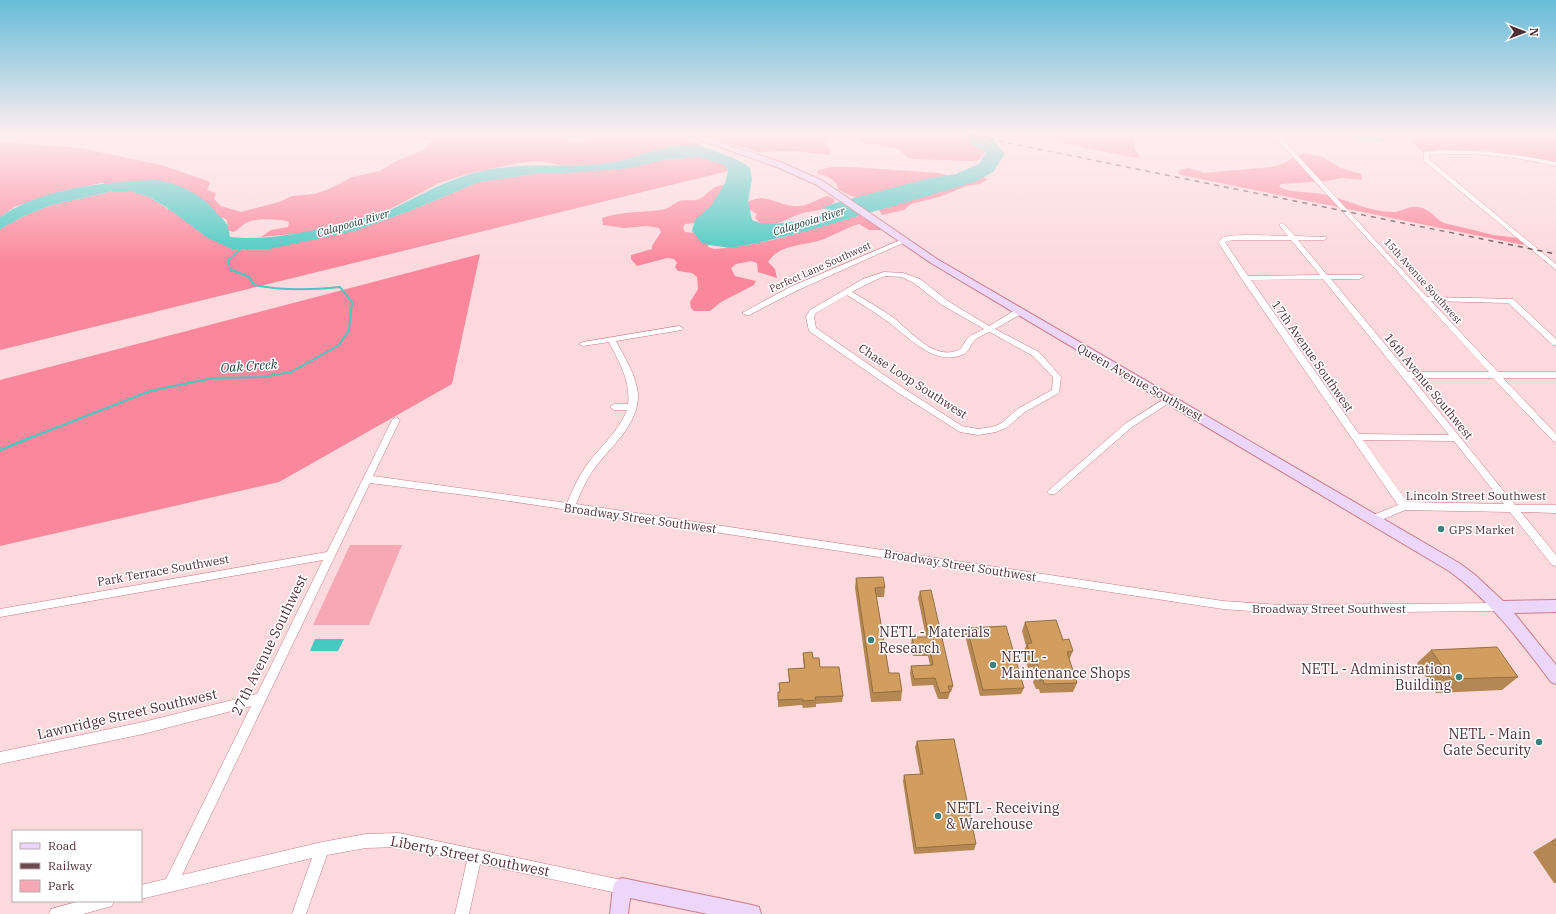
<svg xmlns="http://www.w3.org/2000/svg" width="1556" height="914" font-family="'IBM Plex Serif',serif">
<rect width="100%" height="100%" fill="#fcd9dd"/>
<path fill="#f6a8b4" d="M350 545H402L369 625H313Z"/>
<path fill="#fb879c" d="M405 135H553L557 138 576 142 614 135H679L700 144 701 147 678 145 664 151 607 164 566 166 538 161 519 163 467 174 439 183 392 208 330 228 315 232 261 237 271 230 288 227 289 222C279 219 259 218 248 222 242 224 239 230 233 232L228 230 227 220 223 218 102 183 62 191 14 207 0 217V142L81 148 161 165 208 181 210 183 207 190 216 193 214 199 221 206 241 212 279 202 292 196 314 194 329 189 352 177 380 171 398 160 424 150 431 141Z
M705 135H834L825 140 824 142 831 150 829 155 795 151 757 152Z
M859 135H963L984 149 985 152 979 160 972 161 913 159 907 157 899 149 856 141Z
M1023 135H1136L1134 148 1140 157 1136 158Z
M1403 135H1540L1556 139V166L1489 150 1423 152Z
M1304 153 1323 157 1341 168 1361 174 1362 180 1342 178 1326 181 1281 184 1279 187C1294 194 1311 191 1327 195 1347 200 1371 212 1392 212 1402 212 1408 205 1419 207 1432 210 1434 218 1444 223L1494 235 1518 238 1524 241V245L1181 175 1178 173 1180 170 1189 168 1204 173 1271 167 1285 163 1293 157Z
M699 157 725 165 728 171 0 350V229L26 215 52 205 113 191H130L149 197 232 249 354 231 412 210 479 182 534 174H555L664 160Z
M852 167 939 173 950 176 983 177 988 179 980 184 967 186 939 197 911 204 904 210 882 215 878 208 839 190C836 179 828 176 817 174L818 170 831 167Z
M722 185 727 187 702 222 685 224 683 228 685 232 695 233 709 240 708 247 714 249C766 246 813 228 862 215L882 230H869L859 224C846 228 836 234 824 239 806 246 780 243 768 262L775 269 777 278 758 272 757 263 751 261 736 264 731 268 735 276 756 281 754 285 721 302 710 311H694L691 308 690 302 698 289 697 277 692 273 678 271 675 267 677 263 674 259 667 258 637 266 631 259V255L652 249V246L661 232 659 228 647 226 624 228 603 225 602 218 608 216C625 212 643 212 660 210 668 209 671 206 677 202 682 199 690 201 696 200 706 198 708 188 722 185Z
M827 196 833 198 835 201C826 211 815 210 803 213 785 219 781 225 761 224L755 218 757 214 748 209V202C767 191 779 208 800 206 809 205 818 199 827 196Z
M480 254 452 384 279 482 0 546V380Z"/>
<path fill="#45c9c1" d="M967 135H990L1005 154 993 172 975 182 807 231 758 243 730 248 703 244 692 231 695 220 711 206 725 183 728 171 725 165 699 157 664 160 630 168 555 174H534L479 182 412 210 354 231 269 249H232L208 238 166 207 149 197 130 191H113L52 205 26 215 0 229V217C38 191 89 184 134 181 143 181 154 179 162 181 182 185 200 194 214 210 224 222 228 220 230 237 272 242 322 229 361 218 371 215 382 214 390 210 421 195 449 178 482 171 524 161 566 169 609 163 637 159 672 140 700 146 706 147 712 150 717 152 729 156 740 160 750 168L752 179 748 201 752 220C768 228 810 220 826 214L827 209 821 208 835 203 926 179 956 174 979 164 986 152 971 144Z
M1343 135H1379L1382 141 1369 142Z
M315 639H344L338 651H310Z"/>
<g fill="none" stroke-linecap="round" stroke-linejoin="round">
<path stroke="#45c9c1" stroke-width="1.5" d="M232 270 230 269 228 260 243 247"/>
<path stroke="#45c9c1" stroke-width="2" d="M30 438 150 391 213 378 263 377 291 372 339 345 349 330 352 302 340 287C311 290 283 291 254 285L249 277 230 269"/>
<path stroke="#45c9c1" stroke-width="2.5" d="M0 450 32 437"/>
<g stroke="#cc7c89" stroke-width="1">
<path id="street" d="M1273 135H1279L1427 297 1513 299 1556 339V345H1553L1508 303 1431 301 1498 372H1556V378H1503L1556 434V442L1553 441 1493 378H1412L1515 505H1556V513L1521 512 1556 555V566L1552 565 1510 512 1405 510 1377 522H1371L1369 519 1371 516 1398 505 1241 278 1218 242C1219 241 1221 239 1222 238 1231 233 1275 236 1288 236L1279 225 1282 223 1284 224 1295 236 1326 237V239L1324 240H1298L1327 275H1362L1363 277 1359 279H1331L1408 372H1489ZM1233 240H1291L1320 275 1248 276 1225 242ZM1323 279 1449 435 1359 434 1251 280ZM1363 440 1454 441 1504 504 1407 502Z
M1442 150C1481 150 1518 154 1556 162V166C1514 156 1472 152 1429 155L1430 160 1556 264V270L1424 161V152Z
M903 239 906 241 905 242 796 291 749 315H746L742 313 790 287Z
M884 272 903 273 920 279 948 301 989 326 1017 309H1023V313L995 329 1039 352 1061 377 1059 393 1025 412 1006 428 996 432 978 435 960 432 897 392 809 331 806 317 810 310 863 279ZM885 276 902 277 914 283 942 305 984 329C979 332 972 334 968 338 963 342 964 349 956 351 933 359 910 331 894 318 881 309 866 300 852 292L869 283ZM847 295C861 304 875 312 888 322 909 337 933 366 962 355 970 352 969 346 974 341 977 337 985 334 990 332L1033 356 1053 377 1052 390 1019 408 1000 424 992 427 978 429 962 426 903 388 816 328 814 317 816 313Z
M679 326 683 328 682 330 616 341C625 358 636 375 638 394 639 425 610 447 594 469 586 480 581 492 576 504L1223 601 1281 605 1501 603 1505 604 1506 607 1505 610 1501 611 1281 613 1223 609 489 498 370 483 182 875 322 842 366 834 399 833 622 880 627 882 629 887 627 892 622 894 480 864 469 914H455L467 861 399 847 366 848 327 855 306 914H292L312 858 141 899V885L166 879 251 706 143 734 0 764V752L143 722 257 694 323 560 0 617V609L327 552 392 420 396 417 400 420 373 476 567 503C573 489 579 475 589 462 602 445 619 431 627 410H614L610 407 614 404H628C631 381 619 362 609 342L583 346 579 344 583 342Z
M1169 396 1172 397 1173 399 1172 401 1132 427 1055 494H1049L1047 492 1049 490 1126 423Z
M80 901H114L112 906 83 914H49L51 909Z"/>
</g>
<g stroke="#cc7c89" stroke-width="2">
<path id="secondary" d="M686 135H698L783 163 823 181 937 259 1459 563 1474 574 1503 601 1556 600V612L1514 613 1556 665V684L1551 682C1520 641 1491 601 1449 571L931 263 817 185 777 167Z
M622 878 752 905 759 907 761 914H708L630 898 628 914H610L613 887 616 881Z"/>
</g>
<use href="#street" fill="#fff" fill-rule="evenodd"/>
<use href="#secondary" fill="#ecd7fa" fill-rule="evenodd"/>
<path stroke="#6c4b50" stroke-width="1.5" stroke-dasharray="5 5" stroke-linecap="butt" d="M969 135 1556 254"/>
</g>
<path fill="#b58853" d="M856 578 885 587 884 597H876L889 673 902 691 901 701 871 702 855 588Z
M920 591 953 686 951 692H950L948 699H938L933 685 912 686 910 673 911 666 930 665 928 656H913L911 645 912 637H926L918 598Z
M1025 622 1063 640 1073 651 1069 660 1077 683 1073 692 1040 693 1039 689H1036L1033 682 1035 677 1033 667 1028 668 1023 653 1026 646 1022 631Z
M967 628 1024 688 1021 694 980 696 965 635Z
M1431 650 1518 677 1502 690 1436 693 1417 663Z
M803 653 813 658 843 696 842 702 816 704V707L803 708 802 705 778 707V692H780L779 683 789 682 788 669 804 668 803 660Z
M917 741 976 844 974 850 914 854 903 781 904 775 920 774 915 747Z
M1556 838V883H1554L1533 852Z"/>
<path fill="#d29e60" stroke="#936f43" d="M883 577 885 587 875 588 889 673H899L902 691 873 693 856 578Z
M931 590 953 686H948L950 692 940 693 935 678 914 679 911 666 933 665 930 649H914L912 637H929L920 591Z
M1056 620 1063 640 1069 639 1073 651 1067 652 1077 683 1044 684 1043 680H1039L1037 673H1040L1036 658H1031L1027 644 1032 643 1025 622Z
M1006 626 1024 688 983 690 967 628Z
M1497 647 1518 677 1451 679 1431 650Z
M812 652 813 658H819L820 667H839L843 696 815 697 816 700 803 701V699L778 700V692H780L779 683 790 682 788 669 805 668 803 653Z
M954 739 976 844 916 848 904 775 923 774 917 741Z
M1552 841H1556V846Z"/>
<linearGradient id="sky" x2="0" y2="1"><stop stop-color="#67bcd8"/><stop offset="0.51" stop-color="#feeef0"/><stop offset="1" stop-color="#feeef0" stop-opacity="0"/></linearGradient>
<rect width="1556" height="263" fill="url(#sky)"/>
<g fill="#3a827d" stroke="#fff" stroke-width="1.5">
<circle cx="1441" cy="529" r="4"/>
<circle cx="871" cy="640" r="4"/>
<circle cx="993" cy="665" r="4"/>
<circle cx="1459" cy="677" r="4"/>
<circle cx="1539" cy="742" r="4"/>
<circle cx="938" cy="816" r="4"/>
</g>
<g text-anchor="middle" dominant-baseline="central" stroke-width="3" stroke-linejoin="round" paint-order="stroke">
<g font-size="10" fill="#4f2e33" stroke="#fff">
<text transform="translate(820 267) rotate(-24)">Perfect Lane Southwest</text>
<text transform="translate(1423 281) rotate(48)">15th Avenue Southwest</text>
</g>
<g font-size="11" font-style="italic" fill="#223e3c" stroke="#fff">
<text transform="translate(809 221) rotate(-17)">Calapooia River</text>
<text transform="translate(353 223) rotate(-16)">Calapooia River</text>
</g>
<g font-size="12" fill="#4f2e33" stroke="#fff">
<text transform="translate(1313 356) rotate(55)">17th Avenue Southwest</text>
<text transform="translate(913 381) rotate(33)">Chase Loop Southwest</text>
<text transform="translate(1140 382) rotate(30)">Queen Avenue Southwest</text>
<text transform="translate(1429 386) rotate(51)">16th Avenue Southwest</text>
<text x="1476" y="495">Lincoln Street Southwest</text>
<text transform="translate(640 518) rotate(8)">Broadway Street Southwest</text>
<text transform="translate(960 565) rotate(9)">Broadway Street Southwest</text>
<text transform="translate(163 570) rotate(-10)">Park Terrace Southwest</text>
<text x="1329" y="608">Broadway Street Southwest</text>
</g>
<g font-size="12" fill="#4f2e33" stroke="#fff" text-anchor="start">
<text x="1449" y="529">GPS Market</text>
</g>
<g font-size="13" font-style="italic" fill="#223e3c" stroke="#fff">
<text transform="translate(249 366) rotate(-4)">Oak Creek</text>
</g>
<g font-size="14" fill="#4f2e33" stroke="#fff" text-anchor="start">
<text x="879" y="632">NETL - Materials<tspan x="879" dy="16">Research</tspan></text>
<text x="1001" y="657">NETL -<tspan x="1001" dy="16">Maintenance Shops</tspan></text>
<text x="1451" y="669" text-anchor="end">NETL - Administration<tspan x="1451" dy="16">Building</tspan></text>
<text x="1531" y="734" text-anchor="end">NETL - Main<tspan x="1531" dy="16">Gate Security</tspan></text>
<text x="946" y="808">NETL - Receiving<tspan x="946" dy="16">&amp; Warehouse</tspan></text>
</g>
<g font-size="14" fill="#4f2e33" stroke="#fff">
<text transform="translate(269 645) rotate(-64)">27th Avenue Southwest</text>
<text transform="translate(127 714) rotate(-13)">Lawnridge Street Southwest</text>
<text transform="translate(470 856) rotate(11)">Liberty Street Southwest</text>
</g>
</g>
<rect x="12" y="830" width="130" height="72" fill="#ffffff" stroke="#b9abad"/>
<rect x="20" y="843" width="20" height="6" fill="#ecd7fa" stroke="#b9abad"/>
<text x="48" y="850" font-size="12" fill="#4f2e33">Road</text>
<rect x="20" y="863" width="20" height="6" fill="#6c4b50" stroke="#b9abad"/>
<text x="48" y="870" font-size="12" fill="#4f2e33">Railway</text>
<rect x="20" y="880" width="20" height="12" fill="#f6a8b4" stroke="#b9abad"/>
<text x="48" y="890" font-size="12" fill="#4f2e33">Park</text>
<g transform="translate(1524 32) rotate(90)" stroke="#ffffff" stroke-width="3" paint-order="stroke">
<path d="M0-3L7 15L0 10L-7 15Z" fill="#4f2e33"/>
<text y="-6" font-size="11" font-weight="bold" text-anchor="middle" fill="#4f2e33">N</text>
</g>
</svg>
